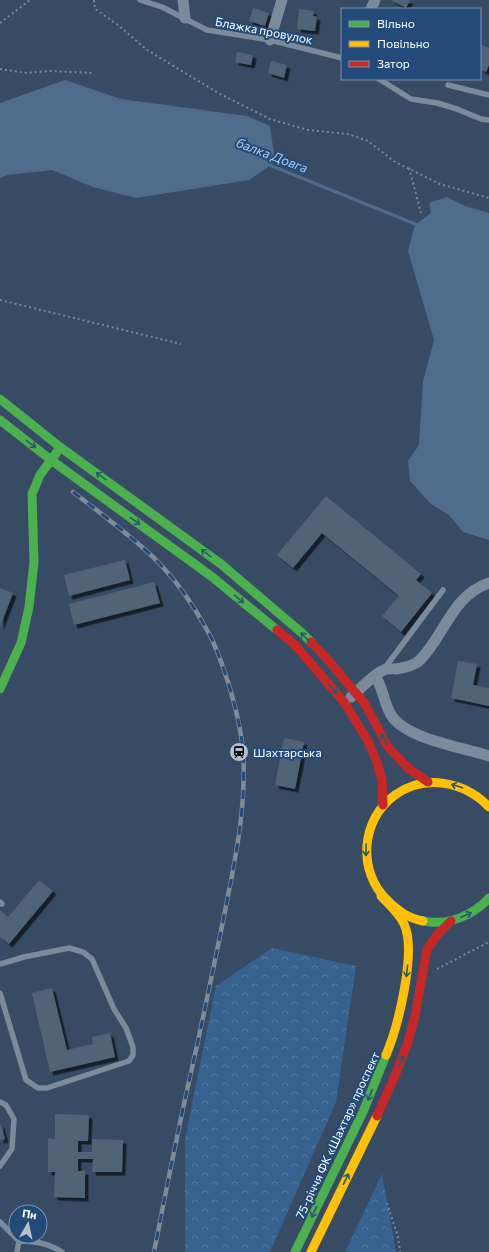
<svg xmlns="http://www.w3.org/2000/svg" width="489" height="1252" font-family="Commissioner,sans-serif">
<defs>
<pattern id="forest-crowns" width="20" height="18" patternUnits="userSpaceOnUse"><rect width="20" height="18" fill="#37618f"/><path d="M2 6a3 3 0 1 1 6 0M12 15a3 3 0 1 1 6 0" fill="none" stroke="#5579a0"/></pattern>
<filter id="shadow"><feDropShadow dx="3.5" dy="3.5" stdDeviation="0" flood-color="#0009"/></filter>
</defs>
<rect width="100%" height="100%" fill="#374b64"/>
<path fill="url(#forest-crowns)" d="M272 948 356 966 336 1102 270 1252H185V1139L216 986Z
M382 1174 396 1252H345Z"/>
<path fill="#506c8d" d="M65 80 121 99 247 116 270 126 275 162 249 180 136 198 93 187 52 170 8 175 0 178V103Z
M447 197 465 206 489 213V540L463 532 449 515 431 504 410 481 408 461 419 445 423 381 434 340 408 251 415 225 431 213 429 203Z"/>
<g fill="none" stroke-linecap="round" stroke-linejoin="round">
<path stroke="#506c8d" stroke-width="3" d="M267 164 420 226"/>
</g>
<path fill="#516377" filter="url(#shadow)" d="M391 0H410L406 8Z
M253 8 269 13 265 26 249 21Z
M299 9 314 11 313 16 317 17 315 31 297 29Z
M480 44 489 48V65L486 72 480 69Z
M237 52 253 55 251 65 235 62Z
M271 61 287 65 284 78 268 73Z
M326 496 421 574 416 580 432 593 401 632 382 616 399 596 322 533 293 568 277 555Z
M125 560 130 580 69 596 64 575Z
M154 582 160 603 74 625 69 604Z
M0 588 13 593 0 627Z
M458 661 477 664 473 685 489 688V706L451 698Z
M284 738 304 742 295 789 275 785Z
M39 880 53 891 9 944 0 937V910L8 917Z
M52 988 67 1050 93 1044 92 1037 110 1033 115 1057 50 1072 32 993Z
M55 1114 89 1115 88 1141H78V1152H92V1139L123 1140 122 1172H92L93 1159H78V1171H85V1198L54 1197 55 1172H48V1138L55 1139Z
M0 1122 5 1139 0 1140Z"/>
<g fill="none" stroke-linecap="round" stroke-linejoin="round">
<path stroke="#7b8b9c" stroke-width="2" stroke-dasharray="2 3" stroke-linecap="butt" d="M94 0 95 9 118 25 147 50 220 94 270 119 308 130 348 134 368 141 395 162 440 184 489 198
M0 23 30 0
M0 69 27 73 49 71 94 73
M409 168 421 213
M0 300 181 344
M437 969 489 942
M387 1203 398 1237 400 1252"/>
<path stroke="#7b8b9c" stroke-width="5.5" d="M140 0 162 7 207 30 270 40 342 58
M379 79 411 99 437 103 457 109 481 119 489 120
M448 85 489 95
M384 669 443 590
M0 902 2 904
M0 964 24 957 69 948 83 952 92 959 114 1009 126 1028 133 1047V1055L129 1061 47 1088H38L26 1080 0 993
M0 1102 6 1105 14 1119 12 1149 0 1166
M0 1222 19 1241 17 1252
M19 1241C35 1241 49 1243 62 1252"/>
<path stroke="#7b8b9c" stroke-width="11" d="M183 0 185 18
M371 9 375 0
M270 40 282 0
M375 676C384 690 383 700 390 713 403 739 463 747 489 756
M351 697C359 690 375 673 384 670 387 668 392 669 396 669 403 668 413 666 419 661 445 636 451 596 489 583"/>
<path stroke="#4caf50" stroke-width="9" d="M0 399 60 447 221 564 302 633 311 642
M0 420 51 460 211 576 277 630
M0 689 21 643 29 607 34 562 32 494 40 475 57 452
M423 921C447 926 473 916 489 898
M295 1252 363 1112 386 1055"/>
<path stroke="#ffc107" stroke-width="9" d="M381 896C389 905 399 913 404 924 417 951 398 1027 386 1055
M423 921C408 918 398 911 387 900 357 871 361 819 395 795 425 774 464 781 489 807
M311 1252 377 1116"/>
<path stroke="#c62828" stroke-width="9" d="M277 630 295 645 344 702 368 741 377 762 382 780 383 805
M311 642 328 660 365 704 388 747 409 769 428 782
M377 1116 394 1078 407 1045 415 1016 427 949 438 934 451 921"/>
<g stroke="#7d8b9c" stroke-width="4.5">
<path id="rail" d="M73 492C99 512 126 532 151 555 174 577 193 604 208 632 217 647 222 665 228 682 235 705 241 728 243 751 247 809 234 865 223 921 213 970 203 1019 192 1068 178 1129 166 1191 154 1252"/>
</g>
<use href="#rail" stroke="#234a78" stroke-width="3" stroke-dasharray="9" stroke-linecap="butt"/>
</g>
<defs><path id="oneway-shaft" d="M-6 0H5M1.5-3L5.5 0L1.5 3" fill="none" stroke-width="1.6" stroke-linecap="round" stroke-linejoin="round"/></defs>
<g stroke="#295972">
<use href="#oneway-shaft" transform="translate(31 444) rotate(38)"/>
<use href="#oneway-shaft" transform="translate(101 476) rotate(-144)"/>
<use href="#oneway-shaft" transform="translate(135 521) rotate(36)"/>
<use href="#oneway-shaft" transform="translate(206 553) rotate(-144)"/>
<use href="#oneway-shaft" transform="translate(239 599) rotate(39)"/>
<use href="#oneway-shaft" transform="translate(305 637) rotate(-135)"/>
<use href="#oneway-shaft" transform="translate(333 689) rotate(49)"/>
<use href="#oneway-shaft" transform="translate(384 739) rotate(-119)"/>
<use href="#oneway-shaft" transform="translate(457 786) rotate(-163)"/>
<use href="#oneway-shaft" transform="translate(366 850) rotate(91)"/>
<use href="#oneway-shaft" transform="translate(466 915) rotate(-24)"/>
<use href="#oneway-shaft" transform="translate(407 971) rotate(96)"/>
<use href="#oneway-shaft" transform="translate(401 1061) rotate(-69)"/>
<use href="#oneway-shaft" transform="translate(370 1095) rotate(114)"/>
<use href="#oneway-shaft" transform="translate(346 1179) rotate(-64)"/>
<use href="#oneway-shaft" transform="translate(314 1212) rotate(116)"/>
</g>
<defs>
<g id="station-disc" transform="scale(1)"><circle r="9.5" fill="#b9c0c9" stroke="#234a78"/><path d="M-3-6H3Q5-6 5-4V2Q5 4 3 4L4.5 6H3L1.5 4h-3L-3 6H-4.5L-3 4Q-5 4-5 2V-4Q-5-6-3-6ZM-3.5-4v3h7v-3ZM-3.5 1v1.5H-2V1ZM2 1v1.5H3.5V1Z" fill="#111"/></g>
</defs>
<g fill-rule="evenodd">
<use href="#station-disc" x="239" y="752"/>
</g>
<g text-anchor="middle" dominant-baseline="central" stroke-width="4" stroke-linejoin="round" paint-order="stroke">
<g font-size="12" fill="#fff" stroke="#234a78">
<text transform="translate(264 30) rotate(11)">Блажка провулок</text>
<text transform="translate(337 1135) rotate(-65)">75-річчя ФК «Шахтар» проспект</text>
</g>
<g font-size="12" fill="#fff" stroke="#234a78" text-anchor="start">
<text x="253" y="752">Шахтарська</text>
</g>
<g font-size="13" font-style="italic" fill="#b0ccec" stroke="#234a78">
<text transform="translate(272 155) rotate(21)">балка Довга</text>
</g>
</g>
<rect x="341" y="8" width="140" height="72" fill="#234a78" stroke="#7b92ae"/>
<rect x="349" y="21" width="20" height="6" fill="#4caf50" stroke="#7b92ae"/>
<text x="377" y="28" font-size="12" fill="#ffffff">Вільно</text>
<rect x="349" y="41" width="20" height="6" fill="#ffc107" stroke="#7b92ae"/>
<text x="377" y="48" font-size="12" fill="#ffffff">Повільно</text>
<rect x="349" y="61" width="20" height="6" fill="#c62828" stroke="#7b92ae"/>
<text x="377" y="68" font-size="12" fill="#ffffff">Затор</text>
<g transform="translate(28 1224) rotate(9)"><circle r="19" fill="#234a78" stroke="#7b92ae"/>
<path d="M0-3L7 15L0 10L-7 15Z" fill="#b9c0c9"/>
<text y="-6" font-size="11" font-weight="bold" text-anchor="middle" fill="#ffffff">Пн</text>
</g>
</svg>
